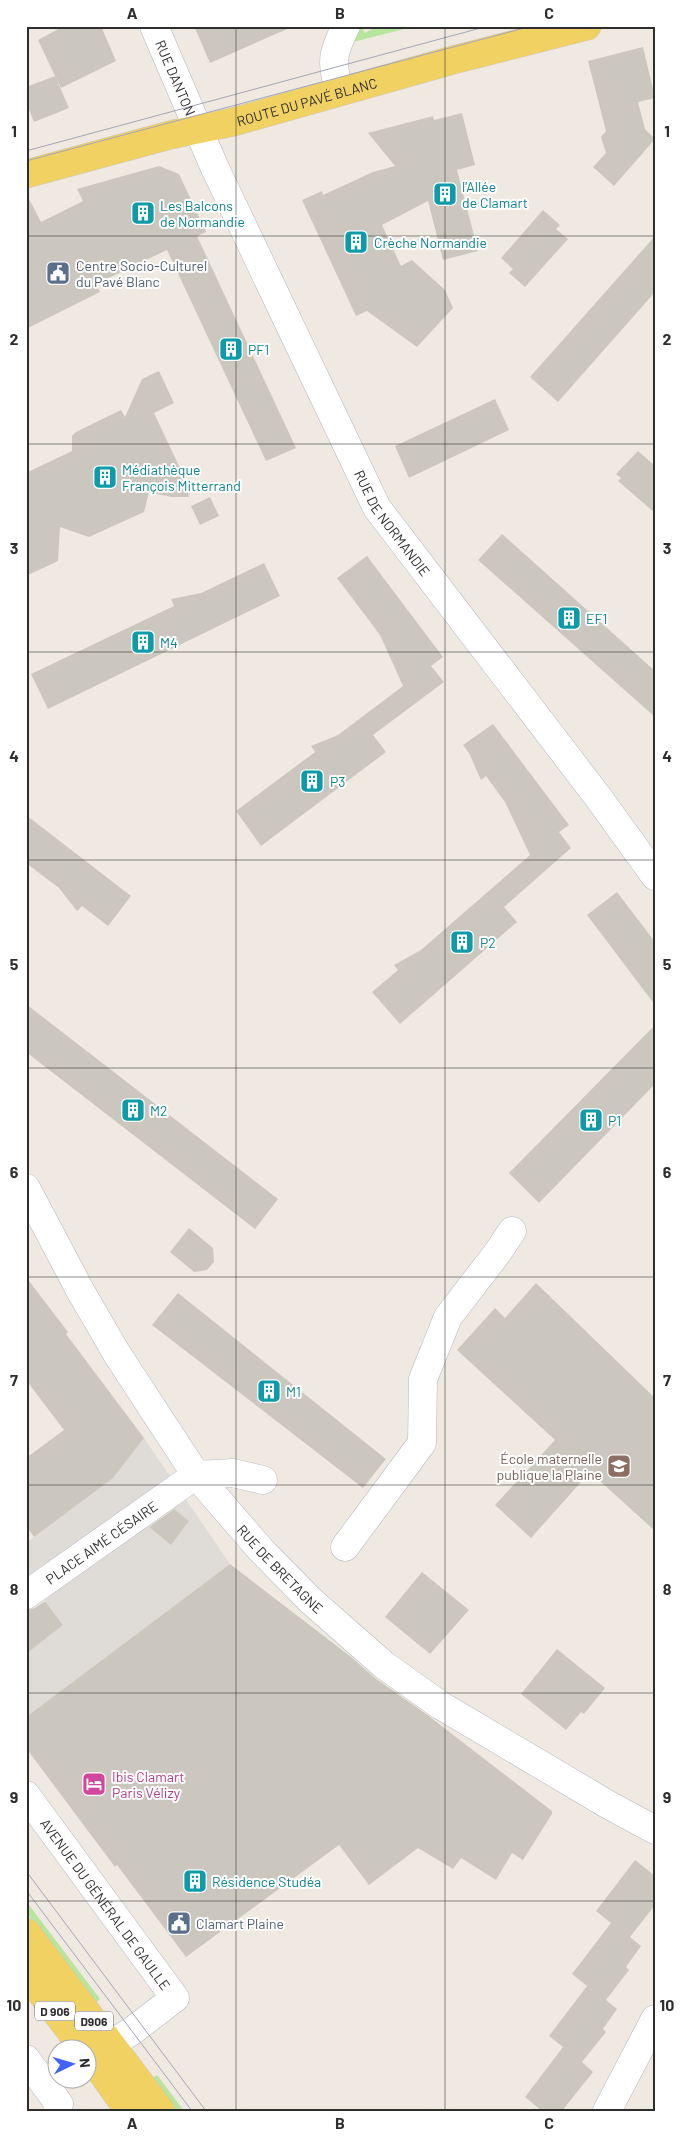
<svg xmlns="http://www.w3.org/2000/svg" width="681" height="2137" font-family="Barlow,sans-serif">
<rect width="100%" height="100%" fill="#efe9e1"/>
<path fill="#b6e59e" d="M358 26H361L365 33 377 26H416L349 43Z
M26 1901 100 1999 95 2003 26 1912Z
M157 2075 184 2111H174L151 2079Z"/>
<path fill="#dfdcd8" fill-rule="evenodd" d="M144 1438 230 1564 26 1717V1654L63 1625 41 1595 26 1606V1543L113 1477ZM166 1503 189 1521 171 1544 148 1526Z"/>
<path fill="#cbc7bf" d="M64 26H101L116 61 61 88 55 76 69 108 34 122 26 102V87L55 76 38 40Z
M194 26H294L210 63Z
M643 47 655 98 638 102 645 129 655 139 614 186 593 167 606 153 601 137 606 131 588 61Z
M462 113 475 165 457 170 478 251 443 260 428 201 382 225 401 266 412 260 445 290 453 308 417 347 367 311 356 316 302 200 322 191 323 195 373 172 395 166 368 133 433 116 434 120Z
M159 166 179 174 206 232 197 236 296 448 266 461 167 250 96 284 100 292 26 329V193L41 222 83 201 77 189Z
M543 210 560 225 556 229 568 239 525 287 509 273 513 269 501 258Z
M655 236V292L558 402 530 377Z
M159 371 174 403 154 413 187 483 189 497H171L149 492 144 512 89 537 60 527 58 561 26 576V473L72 451V436L76 432 121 410 125 417 142 379Z
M495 399 509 430 409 478 395 446Z
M638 451 655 466V513L618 481 621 478 616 474Z
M210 497 219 516 200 525 191 506Z
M502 534 655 671V717L478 560Z
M367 556 443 657 431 666 444 682 373 735 386 752 261 846 236 811 315 752 311 746 338 735 403 686 380 635 337 578Z
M264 563 280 596 48 709 31 674 174 606 171 599 201 593Z
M493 724 569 825 559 832 571 848 504 907 517 922 400 1024 372 992 398 970 394 965 421 950 530 855 505 802 486 776 481 780 469 753 463 745Z
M26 815 131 896 108 926 82 906 77 911 59 888 26 863Z
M617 892 655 942V1005L587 915Z
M26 1004 278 1199 255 1229 26 1052Z
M655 1025V1084L539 1203 509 1173Z
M189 1228 213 1248 214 1262 207 1270 194 1272 170 1252Z
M26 1277 68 1332 66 1334 144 1438 113 1478 34 1537 26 1526V1458L64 1430 26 1380Z
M536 1283 655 1398V1531L590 1472 531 1538 495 1505 555 1440 457 1350 495 1308 505 1318Z
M178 1293 386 1459 363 1488 152 1325Z
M174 1509 189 1521 171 1545 149 1527Z
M230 1564 351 1657 375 1678 426 1714 552 1811V1814L523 1860 512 1853 496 1880 461 1858 453 1869 418 1848 369 1885 339 1845 186 1957 117 1865 115 1867 26 1748V1717Z
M422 1572 469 1610 430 1654 385 1617Z
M45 1601 63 1625 26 1654V1610L35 1608Z
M557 1649 605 1688 584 1714 581 1712 566 1730 521 1694Z
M635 1860 655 1876V1905L630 1937 641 1946 626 1967 629 1970 606 2000 617 2009 603 2029 606 2032 582 2062 593 2072 562 2111H542L525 2097 563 2047 549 2036 587 1986 572 1974 611 1923 596 1911Z"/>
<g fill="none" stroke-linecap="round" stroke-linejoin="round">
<g stroke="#b4b7c1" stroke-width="29">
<g id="minor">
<path id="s1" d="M154 26 214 166 377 508 598 797 655 876"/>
<path d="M339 91C331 61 332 54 346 26"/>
<path id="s2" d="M26 1188 81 1292 117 1354 196 1475 261 1550 310 1600 384 1665 440 1705 607 1804 655 1830"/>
<path d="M345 1547 422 1443 423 1379 448 1317 498 1252 512 1231"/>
<path id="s3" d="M26 1595 196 1475 233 1473 263 1480"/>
<path id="s4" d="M26 1795 175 1998 132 2031 92 2056"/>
<path d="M26 2059 59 2104 57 2111"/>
<path d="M607 2111 655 2019"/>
</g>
</g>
<g stroke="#c9c9c9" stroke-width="29">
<g id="major">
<path id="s5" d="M26 174 170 135 233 122 453 60 587 26"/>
<path d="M26 1932 161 2111"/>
<path d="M26 1973 85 2050"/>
<path d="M88 2053 129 2111"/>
</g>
</g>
<use href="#minor" stroke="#fff" stroke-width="28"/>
<use href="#major" stroke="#f2d163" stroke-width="28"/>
<path stroke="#a3a6b8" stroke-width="1" d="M26 151 488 26
M26 161 532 26
M26 1871 206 2111
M26 1890 192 2111"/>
</g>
<path fill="none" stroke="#2e2e2e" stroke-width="1" stroke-opacity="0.55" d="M236 26V2111M445 26V2111M26 236H655M26 444H655M26 652H655M26 860H655M26 1068H655M26 1277H655M26 1485H655M26 1693H655M26 1901H655"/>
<defs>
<g id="building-square" transform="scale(1.25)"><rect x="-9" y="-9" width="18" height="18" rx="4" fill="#0f9aa8" stroke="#fff"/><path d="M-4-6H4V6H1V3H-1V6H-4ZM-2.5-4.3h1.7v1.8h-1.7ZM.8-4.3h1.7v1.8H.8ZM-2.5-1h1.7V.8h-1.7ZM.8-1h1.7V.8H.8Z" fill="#fff"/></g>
<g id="civic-square" transform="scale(1.25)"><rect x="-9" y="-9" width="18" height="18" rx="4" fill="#5c6f8a" stroke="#fff"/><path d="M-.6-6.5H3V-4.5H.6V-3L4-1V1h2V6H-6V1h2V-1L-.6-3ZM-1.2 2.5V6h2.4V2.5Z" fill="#fff"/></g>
<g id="school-square" transform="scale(1.25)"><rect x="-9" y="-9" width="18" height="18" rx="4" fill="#8d6e63" stroke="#fff"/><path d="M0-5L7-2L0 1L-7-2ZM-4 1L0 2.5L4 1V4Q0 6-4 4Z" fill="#fff"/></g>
<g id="hotel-square" transform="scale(1.25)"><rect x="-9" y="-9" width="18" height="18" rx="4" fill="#d1479c" stroke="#fff"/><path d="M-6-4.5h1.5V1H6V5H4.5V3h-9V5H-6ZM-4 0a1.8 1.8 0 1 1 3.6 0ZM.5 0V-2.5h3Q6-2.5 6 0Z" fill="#fff"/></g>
</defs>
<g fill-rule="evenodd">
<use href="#building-square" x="445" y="194"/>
<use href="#building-square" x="143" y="213"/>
<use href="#building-square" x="356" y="242"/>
<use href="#civic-square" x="58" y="273"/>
<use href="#building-square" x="231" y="349"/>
<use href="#building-square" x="105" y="477"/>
<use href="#building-square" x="569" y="618"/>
<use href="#building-square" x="143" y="642"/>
<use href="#building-square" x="312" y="781"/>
<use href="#building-square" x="462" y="942"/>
<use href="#building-square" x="133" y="1110"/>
<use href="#building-square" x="591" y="1120"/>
<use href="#building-square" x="269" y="1391"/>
<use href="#school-square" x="619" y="1466"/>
<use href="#hotel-square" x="94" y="1784"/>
<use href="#building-square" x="195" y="1881"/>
<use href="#civic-square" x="179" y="1923"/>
</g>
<g text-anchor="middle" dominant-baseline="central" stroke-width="4" stroke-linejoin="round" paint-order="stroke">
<g fill="#fff" stroke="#6d6d6d" stroke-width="1">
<rect x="35" y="2001.5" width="40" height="19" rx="4"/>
<rect x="75" y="2011.5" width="38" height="19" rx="4"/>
</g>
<g font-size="12" font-weight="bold" fill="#2e2e2e">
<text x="55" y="2011">D 906</text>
<text x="94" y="2021">D906</text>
</g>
<g font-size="14" fill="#2e2e2e" stroke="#fff">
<text stroke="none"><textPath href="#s1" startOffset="56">RUE DANTON</textPath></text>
<text stroke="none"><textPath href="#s5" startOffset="290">ROUTE DU PAVÉ BLANC</textPath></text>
<text stroke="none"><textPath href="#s1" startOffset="552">RUE DE NORMANDIE</textPath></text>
<text stroke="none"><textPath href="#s3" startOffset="92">PLACE AIMÉ CÉSAIRE</textPath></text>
<text stroke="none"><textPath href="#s2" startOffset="460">RUE DE BRETAGNE</textPath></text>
<text stroke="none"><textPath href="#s4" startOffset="135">AVENUE DU GÉNÉRAL DE GAULLE</textPath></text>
</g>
<g font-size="14" fill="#0d838f" stroke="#fff" text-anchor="start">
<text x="462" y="186">l'Allée<tspan x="462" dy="16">de Clamart</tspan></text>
<text x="160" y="205">Les Balcons<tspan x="160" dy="16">de Normandie</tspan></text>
<text x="374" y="242">Crèche Normandie</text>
<text x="248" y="349">PF1</text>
<text x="122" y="469">Médiathèque<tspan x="122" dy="16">François Mitterrand</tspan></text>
<text x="586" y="618">EF1</text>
<text x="160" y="642">M4</text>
<text x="330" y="781">P3</text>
<text x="480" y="942">P2</text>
<text x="150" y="1110">M2</text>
<text x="608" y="1120">P1</text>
<text x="286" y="1391">M1</text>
<text x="212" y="1881">Résidence Studéa</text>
</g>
<g font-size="14" fill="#4e5e75" stroke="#fff" text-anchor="start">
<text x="76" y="265">Centre Socio-Culturel<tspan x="76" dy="16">du Pavé Blanc</tspan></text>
<text x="196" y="1923">Clamart Plaine</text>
</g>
<g font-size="14" fill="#785e54" stroke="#fff" text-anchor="end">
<text x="602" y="1458">École maternelle<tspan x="602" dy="16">publique la Plaine</tspan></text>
</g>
<g font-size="14" fill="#b23c85" stroke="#fff" text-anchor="start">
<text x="112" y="1776">Ibis Clamart<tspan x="112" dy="16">Paris Vélizy</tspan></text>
</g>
</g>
<rect width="681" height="2137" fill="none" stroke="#ffffff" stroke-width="55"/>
<g transform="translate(72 2064) rotate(85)"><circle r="24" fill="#ffffff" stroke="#ababab"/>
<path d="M0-4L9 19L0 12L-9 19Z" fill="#4264fb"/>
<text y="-8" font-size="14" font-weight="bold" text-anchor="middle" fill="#2e2e2e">N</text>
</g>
<rect x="28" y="28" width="626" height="2082" fill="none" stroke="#2e2e2e" stroke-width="2"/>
<g font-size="16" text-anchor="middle" font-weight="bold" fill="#2e2e2e">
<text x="132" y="19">A</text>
<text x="340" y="19">B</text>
<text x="549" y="19">C</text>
<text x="14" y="137">1</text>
<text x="667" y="137">1</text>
<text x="14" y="345">2</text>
<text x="667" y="345">2</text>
<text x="14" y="554">3</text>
<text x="667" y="554">3</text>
<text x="14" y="762">4</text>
<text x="667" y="762">4</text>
<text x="14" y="970">5</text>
<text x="667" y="970">5</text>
<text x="14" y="1178">6</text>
<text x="667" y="1178">6</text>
<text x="14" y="1386">7</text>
<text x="667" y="1386">7</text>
<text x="14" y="1595">8</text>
<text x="667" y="1595">8</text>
<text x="14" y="1803">9</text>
<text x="667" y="1803">9</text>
<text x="14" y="2011">10</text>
<text x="667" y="2011">10</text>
<text x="132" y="2129">A</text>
<text x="340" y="2129">B</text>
<text x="549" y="2129">C</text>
</g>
</svg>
